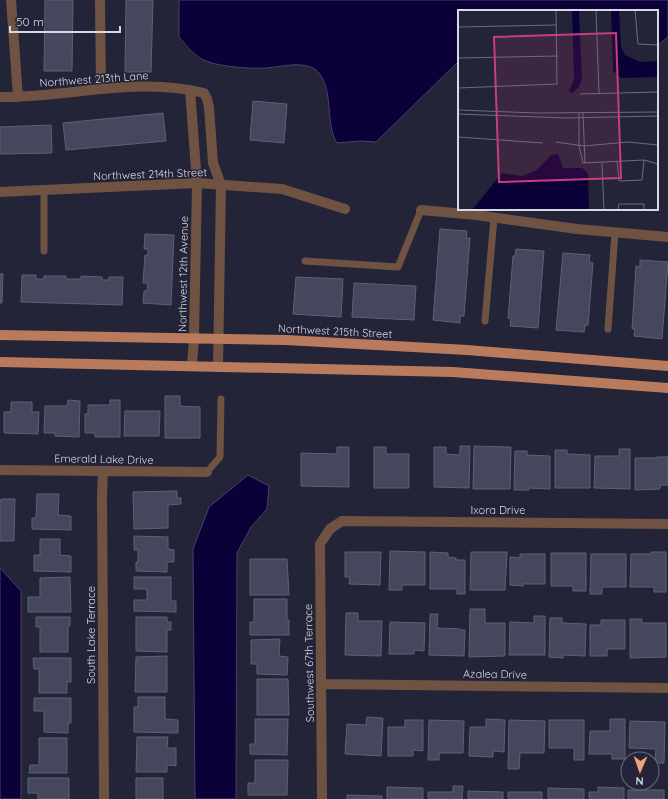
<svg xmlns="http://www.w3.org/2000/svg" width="668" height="799" font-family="Quicksand,sans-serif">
<rect width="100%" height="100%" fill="#232437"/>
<path fill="#0b0037" stroke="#48416b" d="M179 0H668V37L657 46V11H459V61L376 142 360 141 337 143C325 124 334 92 319 73 308 59 281 67 266 68 251 69 223 67 209 62 195 58 188 47 179 37Z
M248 475 269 486 267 509 251 527 237 553 236 799H195L193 549 209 507Z
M0 568 21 591V799H0Z"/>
<path fill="#45475c" stroke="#5e6076" d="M45 0H73L72 71H44Z
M126 0H153L151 72H125Z
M253 101 287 104 284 143 250 140Z
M163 113 166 141 66 150 63 123Z
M51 125 52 153 0 154V127Z
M440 229 467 231 466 238H470L464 316H460V323L433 320Z
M145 234 174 235 171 305 143 303 144 291H147L148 283H143L145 255H148V249H144Z
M516 249 544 251 538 328 510 326 511 319 508 318 513 256H515Z
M563 253 590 255 589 262 593 263 588 325H585L584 332 556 330Z
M640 260 668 262 662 339 634 336 635 329H632L636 266 640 267Z
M0 274H3L2 303H0Z
M22 275H36V279H44V276H66V279H81V276L102 277V280H109V277H123L122 305 21 302Z
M296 277 343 279 341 317 293 314Z
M354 283 416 286 414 320 352 317Z
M165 396H180V406L200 407V438H165Z
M68 400 80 401 79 437 55 436V433H44L45 406H67Z
M110 400H120V437H95V433H85V414H88V405H110Z
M11 402H32V412H39L38 434 4 433V412H11Z
M125 411H160L159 436H124Z
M460 446H470L469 488 434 487V447H446V454L460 455Z
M474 446 511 447 510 489H473Z
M337 447H349V487L301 486V453L337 454Z
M374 447H386V454H409V488H374Z
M619 449H630V489L594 488 595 456H619Z
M555 450H567V454L590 455V488H555Z
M515 451H527V455L550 456V489L529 488V490H514Z
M657 457H668V485H660V489L635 490V458H657Z
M177 491V498H181V504L168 505V528L134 529 133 492Z
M37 494H59L58 515 71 516V530L32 529V518H36Z
M2 499H15L14 541H0V500H2Z
M134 536 168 537V549L174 550V562H167V572L136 571V562H138V550H134Z
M40 539H60V555L71 556V572L34 571V555H40Z
M390 551 425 552V585H402V590H389Z
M345 552H381L380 585 349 584 350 577H345Z
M430 552 448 553V557L456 558V560H465V594H457V589H430Z
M471 552H507L505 590H470Z
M651 552H666V592H654V587H630L631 554H651Z
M551 553H586V591H573V586H551Z
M520 554H545V584H523V586L510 585V557L520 558Z
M591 554H626V587H602V594H590Z
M250 559H287L289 595H250Z
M70 577 71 612H28V597H40V578Z
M134 577H171V601H176V612L134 611V600H147V589H134Z
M254 599H287V620H289V635H250V622H254Z
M470 609H485V623H505V656L469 657Z
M346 613H358V621H382L381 656 345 655Z
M430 614H438L437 628 460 629V630H465L464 656 429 655Z
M534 616H545V655H509L510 622 534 623Z
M36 617H70V626H68V652H40V627H36Z
M136 617H167V622H171V630H167V652L136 651Z
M550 618H562V623L586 624 585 656 563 655V658L549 657Z
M630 619H642V623H666V657L630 658Z
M601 620H625V649H607V656H590V625H601Z
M390 622 425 623 424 651 414 650V654H389Z
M280 639 279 656 288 657 287 675 257 674V664H251V640Z
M167 656V692H135L136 657Z
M33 658H71V682H67V693H39V669H34Z
M257 679H288L289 715H257Z
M138 697H165V719L178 720V733L134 732V707H138Z
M34 698H71V723H68V733L44 732V711H34Z
M367 717 383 718 381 756 345 754 347 724 366 725Z
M255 719H288L287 755 250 754V744H255Z
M486 719 505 720 504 752 493 751V757L469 756 470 727H486Z
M610 719H625V759H612V754H589L590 731H610Z
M405 720H423V751L413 750V756H388V727H405Z
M429 720 464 721 463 753H439V760H428Z
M509 720 545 721 544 753H520L519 769H508Z
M549 720H584V760H574V748H549Z
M630 721 665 722 664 763H655L656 749 629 748Z
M137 737H168L167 748H176V766L167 765V772H136Z
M39 738H67V773H29L30 765H39Z
M255 760H288L287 795H248V783H255Z
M28 778H69V799H38V793H28Z
M136 778H163V799H136Z
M453 786H463L462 799H428V792H453Z
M387 787 423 788V799H387Z
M598 787 624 788V799H589V792H598Z
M548 788 584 789V799H548Z
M628 790H664V799H628Z
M468 791 503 792V799H468Z
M508 792H542V799H508Z
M347 795 382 796V799H347Z"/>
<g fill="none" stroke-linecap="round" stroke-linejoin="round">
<path stroke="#705243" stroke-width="7" d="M44 190V251
M305 261 398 267 421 210
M485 321 494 218
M608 329 615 233
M207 472 220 457 221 399"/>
<path stroke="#705243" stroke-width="10" d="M11 0 18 97
M100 0 101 88
M190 90 197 183 194 338 192 366
M0 97C68 98 136 76 204 93L207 99 209 107 213 163 221 185 218 367
M0 192 197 183 282 189 345 209
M421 210 476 215 577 229 668 237
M0 470 207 472
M103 472 102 495 104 799
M322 684 668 688
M322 799 320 544 330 529 342 521 668 524"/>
<path stroke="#ba7b5d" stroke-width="10" d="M0 335 286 340 467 350 668 366
M0 362 453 372 668 388"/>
</g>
<g text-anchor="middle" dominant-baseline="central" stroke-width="3" stroke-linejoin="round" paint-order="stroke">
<g font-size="11" fill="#d7d9e5" stroke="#232437">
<text transform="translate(94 79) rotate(-4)">Northwest 213th Lane</text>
<text transform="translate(150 174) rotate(-2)">Northwest 214th Street</text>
<text transform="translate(183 274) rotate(-89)">Northwest 12th Avenue</text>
<text transform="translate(335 331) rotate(3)">Northwest 215th Street</text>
<text transform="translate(104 459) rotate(1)">Emerald Lake Drive</text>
<text x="498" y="510">Ixora Drive</text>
<text transform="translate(91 635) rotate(-90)">South Lake Terrace</text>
<text transform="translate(309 663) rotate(-91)">Southwest 67th Terrace</text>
<text transform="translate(495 674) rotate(1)">Azalea Drive</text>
</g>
</g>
<g transform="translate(458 10)">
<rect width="200" height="200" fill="#232437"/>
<path d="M114 0H121L124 69 121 77 114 83 111 81 116 69ZM153 0H161L163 37 167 45 182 52 200 51V67L163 68 155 61ZM100 144 105 158H124L130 163 131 200H14L44 163 64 166 79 160 93 145Z" fill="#0b0037"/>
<path fill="none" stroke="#6b6c7d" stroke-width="1" d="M138 0 141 83M177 0 180 34 200 35M0 17 98 15M0 48 100 46M0 78 99 74 98 0M122 84 200 82M0 100 78 103 200 102M121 103V136L125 153 186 150 200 154M125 103 127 153M0 104 108 108 200 106M0 127 85 133M98 132 126 136 170 132 200 135M159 151 161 171 184 170 186 150M144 153 146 200M160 200 161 194H186V200"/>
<path fill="#c63f77" fill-opacity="0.15" stroke="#c63f77" stroke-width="2" d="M158 23 163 168 41 172 36 27Z"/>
<rect width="200" height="200" fill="none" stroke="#d7d9e5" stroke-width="2"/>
</g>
<g transform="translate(640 771) rotate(182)"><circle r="19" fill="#232437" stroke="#6b6c7d"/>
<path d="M0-3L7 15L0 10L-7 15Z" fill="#f1a27b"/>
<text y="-6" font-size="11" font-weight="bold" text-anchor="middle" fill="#d7d9e5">N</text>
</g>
<path d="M10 26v6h110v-6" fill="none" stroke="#d7d9e5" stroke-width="2"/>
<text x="16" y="26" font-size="12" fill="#d7d9e5" stroke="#232437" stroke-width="3" paint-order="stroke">50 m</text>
</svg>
